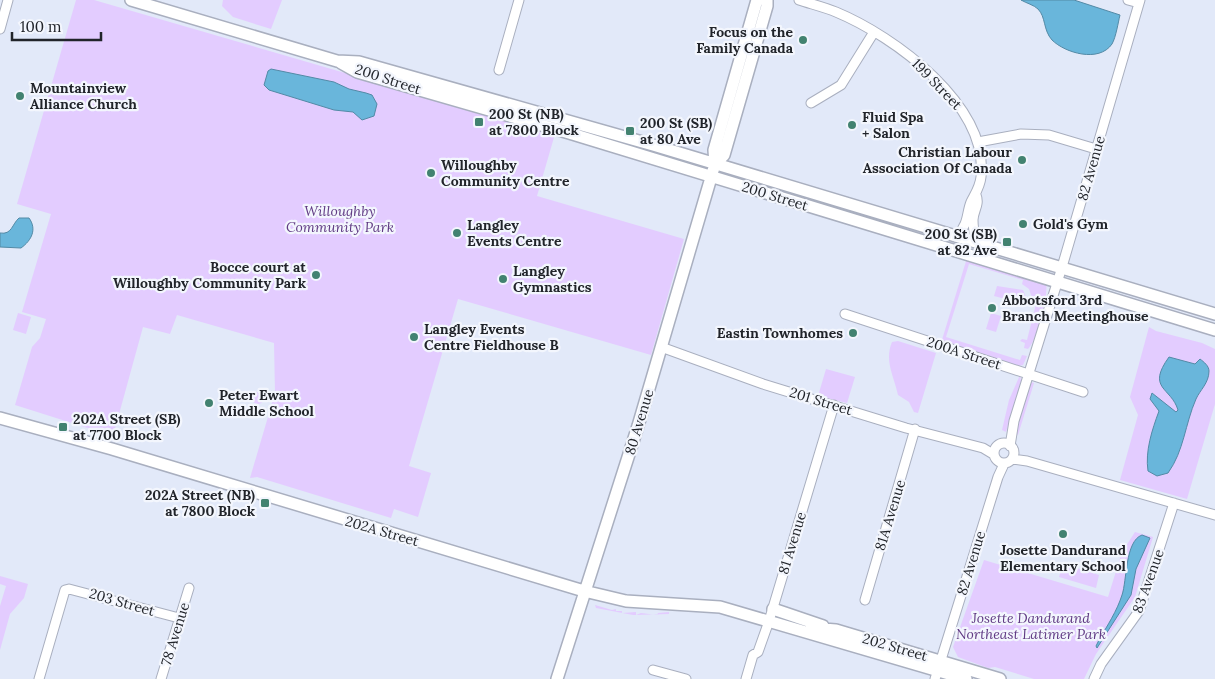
<svg xmlns="http://www.w3.org/2000/svg" width="1215" height="679" font-family="Lora,serif">
<rect width="100%" height="100%" fill="#e2e9f9"/>
<path fill="#e3ccff" d="M76 0H94L555 134 537 196 684 239 651 355 458 299 409 466 431 473 418 517 394 509 391 518 257 477 250 478 275 393 274 343 177 315 170 334 143 327 113 436 15 405 32 347 40 338 46 319 22 312 51 214 17 204Z
M223 0H282L271 29 233 17 222 6Z
M967 258 1046 283C1049 295 1036 343 1028 349L1024 348 1025 343 1020 341 1022 339 1027 340 1037 300 1032 298 1029 289 1022 284 1023 280 969 264 946 337 1020 360 1022 355 1027 356 1023 365 1018 366 941 343Z
M997 286 1023 290 1026 297 1025 304 994 296Z
M18 313 31 317 26 334 13 330Z
M991 313 1001 316 996 332 986 329Z
M1149 327 1156 331 1202 343 1215 349V404L1187 499 1120 480 1138 415 1130 397Z
M898 341 936 353 918 413 914 412 909 402 898 395C894 376 884 361 892 342Z
M826 369 855 377 847 403 818 396Z
M1020 375 1021 381 1006 432 1002 430 1009 400Z
M1031 382 1034 383 1018 435 1014 433Z
M252 398a6 6 0 1 1 12 0a6 6 0 1 1-12 0Z
M1135 532 1153 537 1135 597 1096 654 1084 679H1034L995 667 988 668 958 657 953 647 984 560 1108 597 1122 552Z
M1063 564 1099 575 1096 588 1059 577Z
M0 576 28 584 24 598 10 614 0 650V606L6 586 0 584Z
M595 605 612 610 616 609V611H622V613L636 612V615L641 613 657 615 658 613 669 612V614L633 615 596 608Z"/>
<path fill="#69b6db" stroke="#538aa6" d="M1021 0H1074L1120 15C1118 23 1116 37 1112 44 1099 63 1065 53 1052 40 1043 30 1046 17 1038 9 1034 5 1026 3 1021 0Z
M271 69 334 82 349 89 366 93 372 95 377 104 374 116 362 120 353 112 334 110 269 90 264 85 268 71Z
M19 218H29C37 229 32 240 21 248L0 247V233C12 235 12 224 19 218Z
M1169 357 1195 364 1200 359C1204 362 1209 366 1209 371 1209 383 1200 390 1196 399 1185 424 1184 451 1168 473L1157 476 1148 471C1145 451 1152 430 1159 411L1150 399 1152 393 1176 412 1178 410C1171 387 1146 389 1169 357Z
M1142 535 1150 538 1136 569 1131 595 1097 648 1096 646 1099 640C1107 626 1117 611 1122 595 1127 581 1125 541 1142 535Z"/>
<g fill="none" stroke-linecap="round" stroke-linejoin="round">
<g stroke="#a9afbf" stroke-width="11">
<path id="minor" d="M799 0C811 4 824 7 836 12 894 36 989 105 981 177 980 187 975 194 971 202 968 209 968 217 965 224 963 228 960 232 959 237
M1128 0 1139 3
M0 29 8 0
M499 70 519 0
M811 103 841 85 874 32
M978 142 1021 134 1049 135 1096 149
M974 242C975 234 973 228 973 220 973 211 980 205 976 195
M845 314 1083 392
M661 347 763 384 906 428 983 448 993 454
M994 453a10 10 0 1 1 20 0a10 10 0 1 1-20 0Z
M1010 446 1014 421 1062 267 1140 0
M1012 459 1027 461 1215 515
M865 600 915 429
M653 670 686 679
M39 679 65 590 69 589 179 618
M161 679 189 588
M746 679 753 655 758 652 769 621 834 405
M935 679 998 477 1004 464
M1094 679 1101 664 1139 611 1174 503"/>
</g>
<g stroke="#a9afbf" stroke-width="14">
<path id="major" d="M131 0 337 61 359 62 653 145 1215 314
M341 63 357 72 569 133 1215 330
M715 164 724 155 767 6V0
M0 418 112 449 584 591 626 601 720 607 966 679
M773 609 823 626
M811 628 836 630 1000 679
M557 679 638 426 715 164 714 150 757 0"/>
</g>
<use href="#minor" stroke="#fff" stroke-width="9"/>
<use href="#major" stroke="#fff" stroke-width="11"/>
</g>
<g fill="#428270" stroke="#f3f6fd" stroke-width="2">
<circle cx="803" cy="40" r="5"/>
<circle cx="20" cy="96" r="5"/>
<rect x="474" y="117" width="10" height="10" rx="2.5"/>
<circle cx="852" cy="125" r="5"/>
<rect x="625" y="126" width="10" height="10" rx="2.5"/>
<circle cx="1022" cy="160" r="5"/>
<circle cx="431" cy="173" r="5"/>
<circle cx="1023" cy="224" r="5"/>
<circle cx="457" cy="233" r="5"/>
<rect x="1002" y="237" width="10" height="10" rx="2.5"/>
<circle cx="316" cy="275" r="5"/>
<circle cx="503" cy="279" r="5"/>
<circle cx="992" cy="308" r="5"/>
<circle cx="853" cy="333" r="5"/>
<circle cx="414" cy="337" r="5"/>
<circle cx="209" cy="403" r="5"/>
<rect x="58" y="422" width="10" height="10" rx="2.5"/>
<rect x="260" y="498" width="10" height="10" rx="2.5"/>
<circle cx="1063" cy="534" r="5"/>
</g>
<g text-anchor="middle" dominant-baseline="central" stroke-width="4.5" stroke-linejoin="round" paint-order="stroke">
<g font-size="14" font-weight="bold" fill="#21242a" stroke="#f3f6fd" text-anchor="start">
<text x="793" y="32" text-anchor="end">Focus on the<tspan x="793" dy="16">Family Canada</tspan></text>
<text x="30" y="88">Mountainview<tspan x="30" dy="16">Alliance Church</tspan></text>
<text x="489" y="114">200 St (NB)<tspan x="489" dy="16">at 7800 Block</tspan></text>
<text x="862" y="117">Fluid Spa<tspan x="862" dy="16">+ Salon</tspan></text>
<text x="640" y="123">200 St (SB)<tspan x="640" dy="16">at 80 Ave</tspan></text>
<text x="1012" y="152" text-anchor="end">Christian Labour<tspan x="1012" dy="16">Association Of Canada</tspan></text>
<text x="441" y="165">Willoughby<tspan x="441" dy="16">Community Centre</tspan></text>
<text x="1033" y="224">Gold's Gym</text>
<text x="467" y="225">Langley<tspan x="467" dy="16">Events Centre</tspan></text>
<text x="997" y="234" text-anchor="end">200 St (SB)<tspan x="997" dy="16">at 82 Ave</tspan></text>
<text x="306" y="267" text-anchor="end">Bocce court at<tspan x="306" dy="16">Willoughby Community Park</tspan></text>
<text x="513" y="271">Langley<tspan x="513" dy="16">Gymnastics</tspan></text>
<text x="1002" y="300">Abbotsford 3rd<tspan x="1002" dy="16">Branch Meetinghouse</tspan></text>
<text x="424" y="329">Langley Events<tspan x="424" dy="16">Centre Fieldhouse B</tspan></text>
<text x="843" y="333" text-anchor="end">Eastin Townhomes</text>
<text x="219" y="395">Peter Ewart<tspan x="219" dy="16">Middle School</tspan></text>
<text x="73" y="419">202A Street (SB)<tspan x="73" dy="16">at 7700 Block</tspan></text>
<text x="255" y="495" text-anchor="end">202A Street (NB)<tspan x="255" dy="16">at 7800 Block</tspan></text>
<text x="1063" y="550" text-anchor="middle">Josette Dandurand<tspan x="1063" dy="16">Elementary School</tspan></text>
</g>
<g font-size="14" fill="#21242a" stroke="#f3f6fd">
<text transform="translate(388 79) rotate(18)">200 Street</text>
<text transform="translate(937 84) rotate(46)">199 Street</text>
<text transform="translate(1091 168) rotate(-74)">82 Avenue</text>
<text transform="translate(775 196) rotate(17)">200 Street</text>
<text transform="translate(964 353) rotate(18)">200A Street</text>
<text transform="translate(821 401) rotate(17)">201 Street</text>
<text transform="translate(639 422) rotate(-73)">80 Avenue</text>
<text transform="translate(890 515) rotate(-73)">81A Avenue</text>
<text transform="translate(382 531) rotate(16)">202A Street</text>
<text transform="translate(792 543) rotate(-73)">81 Avenue</text>
<text transform="translate(971 563) rotate(-73)">82 Avenue</text>
<text transform="translate(1148 581) rotate(-70)">83 Avenue</text>
<text transform="translate(122 602) rotate(16)">203 Street</text>
<text transform="translate(175 634) rotate(-73)">78 Avenue</text>
<text transform="translate(895 647) rotate(16)">202 Street</text>
</g>
<g font-size="14" font-style="italic" fill="#603a84" stroke="#f3f6fd">
<text x="340" y="211">Willoughby<tspan x="340" dy="16">Community Park</tspan></text>
<text x="1031" y="618">Josette Dandurand<tspan x="1031" dy="16">Northeast Latimer Park</tspan></text>
</g>
</g>
<path d="M12 32v8h89v-8" fill="none" stroke="#21242a" stroke-width="2.5"/>
<text x="20" y="32" font-size="15" fill="#21242a" stroke="#f3f6fd" stroke-width="4" paint-order="stroke">100 m</text>
</svg>
